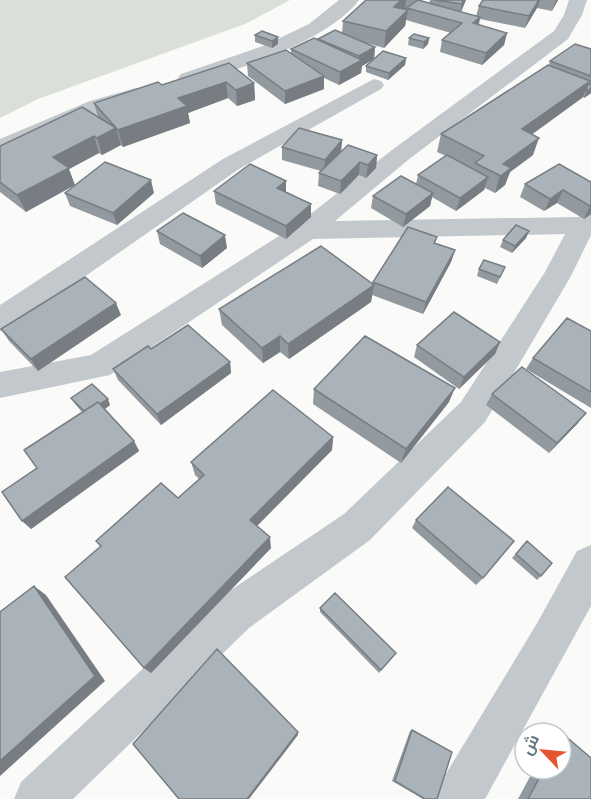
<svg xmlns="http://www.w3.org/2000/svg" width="591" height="799" font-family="Montserrat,Cairo,sans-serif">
<rect width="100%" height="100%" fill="#fafaf8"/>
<path fill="#dadfd7" d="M0 0H290L245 24 38 99 0 118Z"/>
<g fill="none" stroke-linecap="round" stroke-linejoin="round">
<path fill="#c3c8cc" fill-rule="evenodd" d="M339 0H359C330 40 235 72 188 84L181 82 178 78 181 74 263 46 309 24Z
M569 0H587L582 15 568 39 408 160 335 221 578 217 591 212V235L571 276 485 422 370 540 249 628 73 799H14L21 782 219 598 344 514 461 402 545 272 565 234 313 239 110 375 0 398V372L91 355 298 224 392 150 554 31 564 15Z
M374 79 381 81 384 85 381 89 239 169 11 328 0 331V305L223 159Z
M136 88 143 90 146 94 143 98 106 111 0 154V139L90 101Z
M591 545V606L485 799H434L441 782 536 625 577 551Z"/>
</g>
<path fill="#929a9f" d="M366 0H423L422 1 429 3 430 0H466L461 12 476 16 479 6 483 0H558L552 11 537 8 525 28 480 19 479 25 507 33 504 45 482 65 440 52 442 40 451 33 406 20 405 26 384 48 367 43 375 47 374 59 362 66 361 73 339 85 324 78V89L285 104 248 76 247 63 291 53V49L318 40V39L342 33 343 21Z
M255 35 278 37V44L272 48 255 42Z
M409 38H429L428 44 423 49 408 45Z
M591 49V93L584 98 583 97 532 134 533 155 510 172 505 185 495 193 485 188 484 190 456 211 432 197 430 206 403 227 371 208 373 196 416 184 418 175 446 156 437 152 441 134 549 65 550 61Z
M406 58 405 65 388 80 366 72V66Z
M229 63 254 83 255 100 237 106 228 98 188 113 190 123 123 147 121 145 102 155 99 153 69 169 26 212 0 192V146L98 117 94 103 162 85Z
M342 140 341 152 377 155 376 168 366 178 359 175 340 194 318 186 319 173 321 171 282 160V147Z
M591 182V214L584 219 557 203 544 211 520 197 525 184Z
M214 191 286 192 311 217 286 239 216 204Z
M65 193H154L117 225 70 206Z
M157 231 227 248 202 268 160 244Z
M529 231 526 238 512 253 500 247 503 240Z
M437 237 435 243 455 250 451 262 423 314 372 295 371 302 289 359 280 352 263 363 222 325 219 309 372 284 373 282Z
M505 267 497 284 477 276 479 269Z
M121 315 38 371 9 341 1 329Z
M591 331V408L526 369 533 358Z
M500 342 495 354 459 389 414 357 417 345Z
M151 349 230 362 231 373 161 425 118 380 113 369Z
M314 389 449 402 401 463 313 404Z
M492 394 578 423 549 453 486 405Z
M71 398 110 405 105 409 134 441 139 451 31 529 37 468 82 412 75 404Z
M333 437 332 450 257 526 271 548 151 673 144 668 101 546 96 541 178 498 199 479 195 475 191 462Z
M416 520 483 578 476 585 412 528Z
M527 541 541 576 537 580 512 558Z
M320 608 396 653 379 673 320 612Z
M412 730 437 799H423L392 781 410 731Z
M563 734 591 799H518L534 769H561V735Z"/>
<path fill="#777d82" d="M401 0H406L405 11 394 7Z
M463 0H466L459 16Z
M539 0H540L537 8 525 28 529 16Z
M556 0H558L552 11Z
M408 10 405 26 384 48 386 31Z
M480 17 477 29 473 23Z
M507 33 504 45 482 65 486 53Z
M278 37V44L272 48V41Z
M429 38 428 44 423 49 424 42Z
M375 47 374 59 362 66 361 73 339 85 340 72 358 62 359 56Z
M406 58 405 65 388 80 389 73Z
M324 76V89L285 104V91Z
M590 81 582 98 516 146 522 129Z
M226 82 228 98 188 113 190 123 123 147 118 130 178 98Z
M254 83 255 100 237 106 236 90Z
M591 88V93L584 98 587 91Z
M116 128 121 145 102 155 97 138Z
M94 136 99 153 69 169 75 185 26 212 17 195 53 157Z
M539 138 533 155 510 172 505 185 495 193 503 164Z
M342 140 341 152 324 172 325 160Z
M377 155 376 168 366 178 368 165Z
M360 162 359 175 340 194 341 181Z
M488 177 484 190 456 211 460 198Z
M151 180 154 193 117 225 113 213Z
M286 181V194L277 188Z
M563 190 557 203 544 211 550 199Z
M433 193 430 206 403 227 406 214Z
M311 204V217L286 239V226Z
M591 205V214L584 219 590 206Z
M529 231 526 238 512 253 515 246Z
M225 235 227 248 202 268 200 256Z
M455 250 451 262 423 314 426 302Z
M374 285 371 302 289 359 288 344Z
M116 303 121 315 38 371 31 359Z
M280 336V352L263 363 262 348Z
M500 342 495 354 459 389 464 377Z
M230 362 231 373 161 425 157 414Z
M455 388 449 402 401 463 406 449Z
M108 399 110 405 90 420 86 414Z
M586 413 578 423 549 453 557 443Z
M333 437 332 450 252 531 250 520Z
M134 441 139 451 31 529 22 521Z
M270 537 271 548 151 673 144 668Z
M34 586 46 595 105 681 0 776V761Z
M298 732V735L249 799H247Z"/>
<path fill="#aab3b9" stroke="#777d82" stroke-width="1.5" d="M366 0H401L394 7 408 10 386 31 343 21Z
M418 0 480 17 473 23 507 33 486 53 442 40 462 23 407 8Z
M435 0H463L462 4Z
M483 0H539L529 16 479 6Z
M335 30 375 47 359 56 318 39Z
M262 31 278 37 272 41 255 35Z
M414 34 429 38 424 42 409 38Z
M314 38 362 60 340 72 291 49Z
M575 44 591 49V76L550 61Z
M286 50 324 76 285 91 247 63Z
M383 51 406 58 389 73 366 66Z
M229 63 254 83 236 90 226 82 178 98 187 106 118 130 94 103 158 82 162 85Z
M548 65 590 81 522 129 539 138 503 164 511 168 501 176 475 163 484 156 441 134Z
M588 84 591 85V88L587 91H586Z
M82 107 116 128 97 138 94 136 53 157 69 168 17 195 0 182V146Z
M299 128 342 140 325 160 282 147Z
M348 145 377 155 368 165 360 162 341 181 319 173Z
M447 155 488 177 460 198 418 175Z
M105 162 151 180 113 213 65 193Z
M250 164 286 181 277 188 311 204 286 226 214 191Z
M559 164 591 182V205L590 206 563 190 550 199 525 184Z
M401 176 433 193 406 214 373 196Z
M183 213 225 235 200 256 157 231Z
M516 225 529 231 515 246 503 240Z
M408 227 437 237 434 243 455 250 426 302 373 282Z
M321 246 374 285 288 344 280 336 262 348 219 309Z
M484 260 505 267 500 277 479 269Z
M85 277 116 303 31 359 1 329Z
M454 312 500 342 464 377 417 345Z
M567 318 591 331V392L533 358Z
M188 325 230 362 157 414 113 369 148 346 151 349Z
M365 336 455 388 406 449 314 389Z
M522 367 586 413 557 443 492 394Z
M92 384 108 399 100 404 98 402 84 411 71 398Z
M273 390 333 437 250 520 270 537 144 668 65 577 101 546 96 541 161 483 178 498 204 475 191 462Z
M98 402 134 441 22 521 2 492 37 468 24 450Z
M448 487 514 541 483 578 416 520Z
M527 541 552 563 541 576 516 554Z
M34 586 95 676 0 761V612Z
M335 593 396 653 381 670 320 608Z
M217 649 298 732 247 799H179L133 744Z
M412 730 452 752 437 799H425L395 781Z
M563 734 591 758V799H528L544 769H561V738Z"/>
<g transform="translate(543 751) rotate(296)"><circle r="28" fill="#ffffff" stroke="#c1c8cd" stroke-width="1.5"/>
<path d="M0-4.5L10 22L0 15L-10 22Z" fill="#e4572e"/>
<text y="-9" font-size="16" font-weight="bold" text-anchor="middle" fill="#657683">ش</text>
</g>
</svg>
